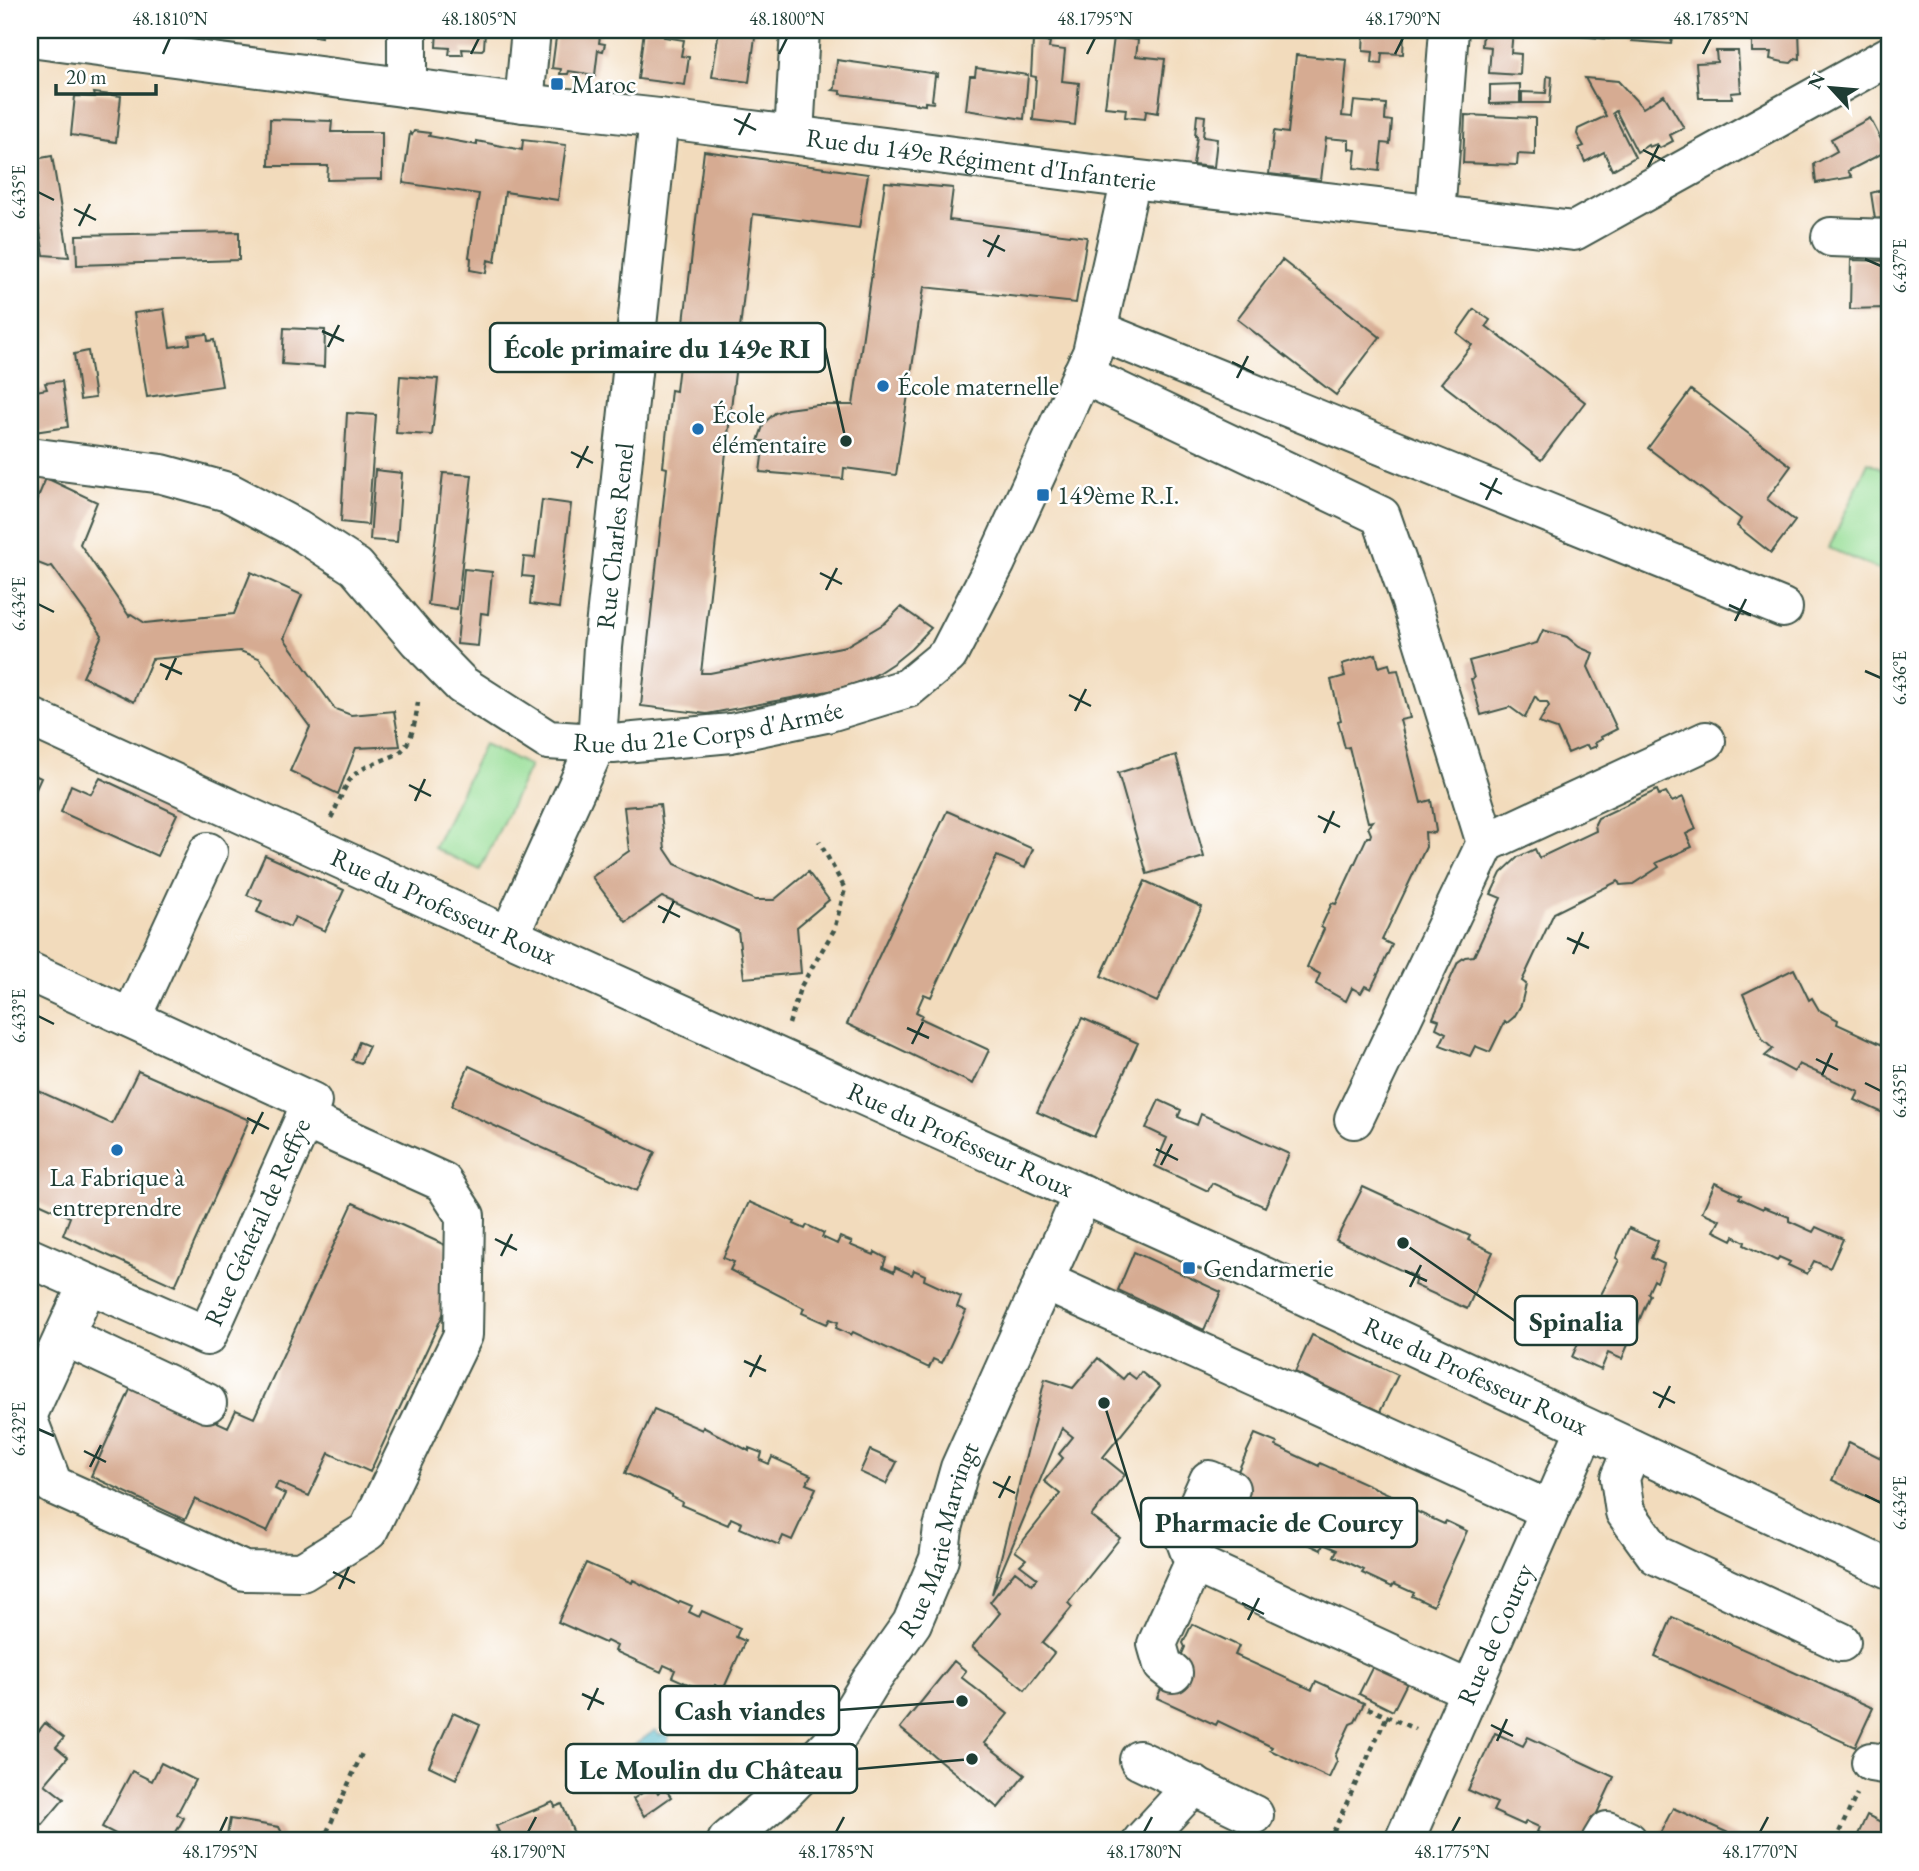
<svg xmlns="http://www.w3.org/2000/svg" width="1919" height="1871" font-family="'EB Garamond',serif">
<rect width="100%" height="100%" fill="#fff"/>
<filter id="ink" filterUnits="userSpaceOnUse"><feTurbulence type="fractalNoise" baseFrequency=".0143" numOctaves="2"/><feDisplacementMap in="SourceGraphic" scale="14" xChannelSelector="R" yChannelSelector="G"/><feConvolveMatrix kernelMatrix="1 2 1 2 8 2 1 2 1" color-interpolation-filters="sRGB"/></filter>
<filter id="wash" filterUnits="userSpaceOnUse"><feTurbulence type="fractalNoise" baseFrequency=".00686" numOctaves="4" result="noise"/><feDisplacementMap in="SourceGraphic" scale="28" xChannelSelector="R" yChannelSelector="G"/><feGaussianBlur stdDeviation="1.57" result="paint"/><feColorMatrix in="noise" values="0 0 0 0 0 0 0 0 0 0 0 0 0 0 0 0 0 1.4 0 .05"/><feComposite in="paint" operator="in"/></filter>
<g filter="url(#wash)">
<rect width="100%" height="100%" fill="#f2dbbc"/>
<path fill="#98de97" stroke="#5c8e66" stroke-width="2" d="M1868 462 1889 472V574L1829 548Z
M484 744 530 766 480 870 434 848Z"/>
<path fill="#48b4c6" stroke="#34787d" stroke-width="2" d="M655 1730 659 1735 665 1734 669 1737 667 1746 670 1751 624 1784 610 1763Z"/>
<g id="blocks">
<path fill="#d6ab92" d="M296 30H322L321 37 296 33Z
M437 30H482V32H485L484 48 482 50 462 49 463 55H449L450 48 436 47Z
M557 30H601L599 43 605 44 603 51 598 50 595 75 569 71 568 74H560L561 69 552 68Z
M644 30H665L664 37 684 40 681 56 689 57 685 85 638 79Z
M719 30H756L749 82 712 77Z
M1364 30H1400V33H1404L1403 54 1382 53 1381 64 1372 63 1373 52 1363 51Z
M1483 30H1513L1511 53 1521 54 1520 75 1489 73 1491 47 1482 46Z
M1572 30H1610L1609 39 1571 35Z
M1633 30H1673L1671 44 1632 41Z
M1752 30H1799L1800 59 1796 58 1791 63 1783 62 1770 59 1771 52H1752Z
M1114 37 1138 40 1136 56 1165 59 1158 113 1146 111 1145 119 1125 117 1126 109 1105 107Z
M1033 40 1050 42 1049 48 1065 50 1062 81 1079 83 1075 125 1033 120 1036 77 1031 76Z
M1716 51H1738L1741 92 1731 93 1732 98H1699L1696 63 1717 62Z
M1296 55 1347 60 1342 116 1352 117 1354 101 1386 104 1385 120 1392 121 1390 144 1382 143 1379 171 1354 168 1356 150 1349 149V140L1326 138 1321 180 1269 174 1274 131 1288 133Z
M837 60 938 74 937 77 935 76 932 100 934 101 933 103 925 102V105L840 94 841 91 832 90 835 88Z
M976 68 1028 75 1024 119 966 110 970 76H975Z
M1547 76 1552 77 1550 103H1522V92L1546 93Z
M1585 78 1618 81 1643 108 1664 95 1684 128 1670 135 1673 141 1660 148 1657 144 1649 147 1648 145 1637 152 1616 111 1613 113 1635 157 1612 170 1604 152 1585 162 1579 148 1584 146 1577 134 1578 129 1606 116Z
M1520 84V103L1490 104V85Z
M94 93 121 96 116 142 71 135 75 96 95 97Z
M1197 115 1205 116 1203 137 1217 139 1214 167 1193 165 1197 136H1195Z
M1465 115 1535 118V155L1518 154 1517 165 1463 163Z
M1870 118 1887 151 1848 171 1852 177 1816 183 1814 164 1837 151 1831 139Z
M270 119 332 121 331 132H382V179L327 180 328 166H269Z
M414 131 430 133 429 136 477 145V141L522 150 523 140 566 145 558 200 505 192 495 262 488 260 486 273 470 270 471 258 469 257 479 194 403 183 410 133 412 135Z
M704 151 868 174 859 228 753 214 701 673H710L846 646 885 623 901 607 931 628 911 649 895 662 875 675 857 683 834 690 707 714 641 706 667 468 663 467 671 390 676 391Z
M52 156 69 257 44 255 30 176V160Z
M885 182 953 188 949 220 1087 237 1076 303 924 287 896 475 844 468 843 479 760 472 764 441H758L764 423 775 413 787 409 817 405H853Z
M1889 188V217L1875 219 1871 193Z
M239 232V260L77 265 76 235Z
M1282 260 1380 337 1336 395 1237 319Z
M1851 260 1889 261V313H1884V308L1850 309Z
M164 309 170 347 190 344 189 336 207 334 208 341 214 340 222 386 147 397 134 313Z
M1474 309 1490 320 1486 326 1585 402 1541 460 1441 383 1472 345 1457 333Z
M284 328 325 330 324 367 282 364Z
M88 351 95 398 80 400 74 354Z
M400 376 438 379 432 435 396 433Z
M62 381 68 427 34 432 30 392 47 389 45 383Z
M1691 390 1791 466 1767 499 1795 521 1771 553 1737 526 1741 519 1648 448Z
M347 413 376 415 368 525 341 522Z
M375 470 402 473 397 542 370 540Z
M443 473 472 475 457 609 428 605Z
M46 478 97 502 80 544 129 616 131 614 145 623 234 614 251 572 302 595 284 638 286 641 335 709 351 715 394 711 400 746 356 748 338 794 290 771 310 727 259 658 240 651 152 659 134 702 83 677 102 635 52 566 48 567 30 560V516Z
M542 500 571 504 559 608 530 604 533 577 522 576 524 557 535 558Z
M464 569 492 572 488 614 481 613 478 646 457 644Z
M1543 630 1567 637 1579 647 1593 653 1588 667 1617 729 1601 737 1602 739 1595 743 1597 746 1589 749 1587 745 1568 753 1557 729 1539 723 1549 706 1547 702H1540L1535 696 1525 718 1510 707 1481 715 1471 679 1474 678 1469 661 1537 643Z
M1376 654 1379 667 1389 664 1391 671 1398 670 1410 718 1400 720 1421 803 1431 800 1436 831 1435 833 1425 832 1426 847 1382 940 1392 945 1371 989 1365 986 1361 993 1352 988 1346 1001 1316 984 1320 974 1307 967 1324 929 1321 927 1332 903 1336 904 1367 837H1370L1371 834 1368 827 1373 821 1368 822 1349 747 1345 748 1338 721 1341 720 1331 680 1345 676 1342 664Z
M1176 755 1204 857 1147 874 1118 773Z
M30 773 41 778 30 802Z
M100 778 177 814 157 856 61 812 71 785 91 794Z
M1657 790 1659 795 1666 792 1672 802 1683 797 1696 829 1686 834 1692 847 1656 863 1659 867 1633 884 1620 885 1618 881 1554 913 1522 981 1526 984 1521 1005 1514 1017 1507 1023 1505 1021 1490 1052 1475 1046 1470 1056 1440 1045 1446 1033 1436 1028 1439 1020 1433 1018 1458 962 1465 957 1474 956 1501 898 1491 894 1501 873 1518 857 1535 849 1539 858 1596 831 1595 824 1598 818Z
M660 804 665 849 675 864 714 882 755 900H774L808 872 829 900 797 927 801 973 744 978 738 931 662 897 626 922 592 877 629 851 624 807Z
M947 811 1033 849 1025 868 997 856 931 997 924 994 916 1012 922 1015 920 1018 989 1050 973 1084 847 1024Z
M265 855 344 890 325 931 295 917 290 927 257 912 262 901 247 895Z
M1145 881 1202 907 1157 1002 1101 976Z
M1794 969 1809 1000 1812 998 1819 1010 1838 1020 1837 1024 1889 1048V1105L1883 1113 1855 1100 1859 1092 1799 1064 1794 1072 1765 1056 1773 1049 1763 1040 1743 994Z
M1082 1018 1138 1043 1094 1137 1037 1112Z
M359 1042 369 1046 361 1063 352 1060Z
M469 1066 655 1152 637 1191 451 1106Z
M138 1071 249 1120 175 1286 63 1235 70 1217 30 1199V1087L112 1124Z
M1159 1100 1181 1110 1178 1117 1197 1125 1201 1114 1289 1154 1265 1207 1212 1183 1208 1191 1155 1166 1167 1138 1146 1128Z
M1715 1183 1741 1195 1739 1198 1763 1209 1764 1207 1789 1217V1221L1813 1232 1816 1227 1843 1239 1830 1268 1814 1261 1807 1274 1788 1265 1790 1262 1779 1257 1777 1261 1744 1245 1745 1242 1734 1236 1732 1240 1714 1231 1720 1220 1702 1212Z
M1363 1187 1470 1236 1468 1240 1493 1252 1467 1309 1414 1285 1416 1277 1336 1240Z
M749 1202 795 1222 794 1224 805 1229 807 1225 824 1233 822 1237 837 1244 840 1237 852 1242 850 1245 874 1255 875 1252 886 1258 883 1267 894 1272 895 1267 912 1275 914 1270 925 1275 924 1280 961 1297 957 1307 966 1311 942 1363 933 1359 929 1368 853 1332 851 1335 836 1328 838 1322 830 1319 827 1324 802 1313 804 1308 730 1270 734 1262 723 1258Z
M353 1203 445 1245 453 1293 370 1472 329 1453 309 1496 278 1482 275 1489 285 1494 267 1532 195 1499 185 1520 91 1476 133 1383 228 1427 236 1410 254 1418Z
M1629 1228 1658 1241 1651 1258 1664 1264 1657 1282 1654 1280 1648 1293 1650 1295 1636 1328 1632 1327 1627 1339 1630 1340 1622 1359 1608 1353 1601 1370 1572 1357 1585 1327 1588 1329 1596 1308H1594L1619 1260 1616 1258Z
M1134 1252 1221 1292 1204 1330 1118 1290Z
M1312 1335 1398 1375 1380 1412 1295 1372Z
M1098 1358 1123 1379 1128 1373 1136 1379 1141 1372 1160 1387 1103 1457 1125 1475 1091 1516 1120 1538 1068 1603 1072 1607 1042 1643 1054 1653 1025 1690 972 1647 1000 1613 990 1602 1015 1571 1032 1584 1037 1578 1020 1565 1026 1559 1015 1551 1060 1494 1044 1481 1063 1458 1059 1454 1073 1437 1062 1428 992 1594 1045 1379 1073 1388Z
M654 1409 702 1430 703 1427 749 1451V1448L762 1453 760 1460 769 1464 772 1457 811 1475 806 1484 816 1488 792 1540 783 1536 779 1545 740 1528 742 1523 731 1518 728 1525 681 1505 682 1502 672 1497V1495L625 1473Z
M1255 1434 1277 1443 1276 1446 1319 1466 1320 1463 1402 1500 1400 1504 1444 1524 1446 1521 1467 1531 1433 1606 1412 1596 1414 1593 1394 1584 1392 1587 1362 1573 1364 1570 1334 1556 1337 1550 1323 1544 1321 1550 1291 1536 1289 1540 1260 1526 1262 1522 1243 1514 1241 1517 1221 1508Z
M1849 1442 1889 1462V1507L1832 1480Z
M870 1450 897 1462 886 1484 860 1472Z
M586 1563 632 1583 633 1580 678 1603 680 1601 692 1606 689 1612 699 1617 702 1611 740 1628 736 1637 745 1641 723 1690 715 1685 710 1694 672 1677 675 1670 664 1665 661 1672 615 1651 617 1646 607 1641 605 1643 558 1622Z
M1672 1617 1873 1708 1855 1747 1655 1657Z
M1192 1624 1239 1646 1235 1655 1312 1690 1316 1681 1364 1703 1355 1722 1350 1724 1335 1756 1337 1761 1329 1778 1270 1750 1272 1747 1218 1721 1216 1725 1157 1698 1165 1680 1171 1679 1185 1647 1183 1643Z
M1376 1660 1410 1677 1393 1711 1359 1694Z
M954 1661 966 1671 961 1677 1008 1714 984 1743 1025 1775 998 1808 900 1728Z
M453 1713 480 1725 456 1779 429 1766Z
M45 1723 64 1738 56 1747 68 1757 45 1784 64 1799 42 1825 30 1815V1742Z
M1495 1733 1523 1746 1528 1737 1614 1777 1584 1841H1558L1537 1832 1539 1827 1526 1821 1524 1825 1493 1811 1497 1803 1468 1790Z
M161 1763 195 1780 177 1814 184 1818 171 1841H129L102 1827 132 1771 152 1781Z
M653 1786 658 1793 664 1787 671 1797 644 1816 633 1799Z
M553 1802 555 1807 562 1804 577 1841H494L492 1835 499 1832 496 1826Z
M1673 1808 1746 1841H1656Z
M1867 1815 1889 1826V1841H1855Z
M230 1819 279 1827 282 1833 281 1841H226Z"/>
</g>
</g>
<g filter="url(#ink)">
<use href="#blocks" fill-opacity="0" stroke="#3f5548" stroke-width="2"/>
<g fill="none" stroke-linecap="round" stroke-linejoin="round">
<g stroke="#3f5548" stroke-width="42">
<g id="minor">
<path id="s1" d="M30 38 524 103 659 118 1131 179 1574 231 1889 56"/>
<path d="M407 88V30"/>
<path d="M524 103 531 30"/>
<path d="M794 135 800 30"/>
<path d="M1435 215 1449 30"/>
<path d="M1831 237 1889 239"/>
<path d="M1097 330 1783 608"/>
<path d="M1082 374 1381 516 1411 602 1486 843 1354 1119"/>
<path id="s2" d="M30 457 162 474 228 492 296 528 356 567 418 640 462 685 548 740 613 744 731 733 826 713 908 688 948 655 996 562 1092 353 1131 179"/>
<path id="s3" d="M30 717 509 936 1224 1258 1889 1569"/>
<path d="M1486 843 1706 741"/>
<path id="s4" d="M509 936 597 743 603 647 659 118"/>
<path d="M30 972 312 1102 207 1336 30 1258"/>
<path d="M131 1018 208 852"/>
<path d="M1044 1281 1549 1510"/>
<path d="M64 1336 207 1403"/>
<path d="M30 1410 88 1284"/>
<path d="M30 1425 53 1485 244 1571 302 1572 368 1531 463 1335 465 1216 443 1182 304 1119"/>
<path d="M1632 1449 1620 1478 1625 1512 1656 1555 1841 1642"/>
<path d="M1194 1563 1184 1536 1209 1480 1230 1489"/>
<path d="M1173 1673 1163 1665 1157 1644 1194 1563 1469 1690"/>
<path d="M1139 1760 1254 1815"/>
<path d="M1871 1762 1889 1765"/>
<path id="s5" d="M727 1841 785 1791 835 1740 871 1681 912 1623 939 1559 943 1528 960 1468 1083 1194"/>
<path d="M1142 1841 1194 1785"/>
<path id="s6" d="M1404 1841 1586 1428"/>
<path d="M1601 1841 1607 1831 1628 1841"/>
</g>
</g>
<path stroke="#3f5548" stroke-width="4.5" stroke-dasharray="5 5" stroke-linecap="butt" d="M331 818C337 807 346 781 355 774 366 765 382 761 395 755 412 748 416 718 418 702
M789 1024 800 988 834 930 845 889 819 841
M1368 1708 1415 1729
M323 1841 363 1751
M1329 1841 1387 1716
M1835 1841 1857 1794"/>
<use href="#minor" stroke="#fff" stroke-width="38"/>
</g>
</g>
<path fill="none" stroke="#1f3d34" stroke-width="2.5" d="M163 54 170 38M471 54 479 38M779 54 787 38M1087 54 1095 38M1395 54 1403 38M1703 54 1711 38M734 119 756 130M739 135 750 113M1643 150 1665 161M1648 167 1659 145M38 192 54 200M74 209 96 220M79 226 90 204M983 240 1005 251M988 257 999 235M1865 259 1881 266M322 331 344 341M328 347 339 325M1232 362 1254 373M1237 378 1248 356M571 452 593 463M577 468 588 446M1480 483 1502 494M1486 500 1497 478M820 573 842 584M826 590 837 568M38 604 54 612M1729 605 1751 615M1735 621 1746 599M160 664 182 674M1865 671 1881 678M166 680 176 658M1069 695 1091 706M1075 711 1086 689M409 785 431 796M415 801 425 779M1318 816 1340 827M1324 833 1334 811M658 906 680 917M663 923 674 901M1567 938 1589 948M1573 954 1583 932M38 1016 54 1024M907 1028 929 1038M912 1044 923 1022M1816 1059 1838 1070M1822 1075 1832 1053M1865 1083 1881 1091M247 1118 269 1129M252 1134 263 1112M1156 1149 1178 1160M1161 1165 1172 1144M495 1239 517 1250M501 1256 512 1234M1405 1271 1427 1281M1410 1287 1421 1265M744 1361 766 1371M750 1377 761 1355M1653 1392 1675 1403M1659 1408 1670 1386M38 1429 54 1436M84 1451 106 1462M90 1467 101 1445M993 1482 1015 1493M1865 1495 1881 1503M999 1498 1010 1476M333 1572 355 1583M339 1589 349 1567M1242 1603 1264 1614M1248 1620 1259 1598M582 1694 604 1704M588 1710 598 1688M1491 1725 1513 1736M1497 1741 1507 1719M220 1832 227 1817M528 1832 536 1817M836 1832 844 1817M1144 1832 1152 1817M1452 1832 1460 1817M1760 1832 1768 1817"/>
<g fill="#1f6fb2" stroke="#fff" stroke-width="2.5">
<rect x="550" y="77" width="14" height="14" rx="3.5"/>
<circle cx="883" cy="386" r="7"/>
<circle cx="698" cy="429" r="7"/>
<rect x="1036" y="488" width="14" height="14" rx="3.5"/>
<circle cx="117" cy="1150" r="7"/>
<rect x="1182" y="1261" width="14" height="14" rx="3.5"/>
</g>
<g text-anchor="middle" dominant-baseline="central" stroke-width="5" stroke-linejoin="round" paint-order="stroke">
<g font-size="26" fill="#1f3d34" stroke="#fff" text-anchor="start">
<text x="571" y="84">Maroc</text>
<text x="897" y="386">École maternelle</text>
<text x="712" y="414">École<tspan x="712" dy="30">élémentaire</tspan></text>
<text x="1057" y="495">149ème R.I.</text>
<text x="117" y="1177" text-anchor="middle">La Fabrique à<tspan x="117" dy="30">entreprendre</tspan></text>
<text x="1203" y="1268">Gendarmerie</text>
</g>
<g font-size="26" fill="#1f3d34" stroke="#fff">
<text stroke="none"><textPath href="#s1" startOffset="959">Rue du 149e Régiment d'Infanterie</textPath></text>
<text stroke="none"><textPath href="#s4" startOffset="420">Rue Charles Renel</textPath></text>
<text stroke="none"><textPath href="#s2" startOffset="772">Rue du 21e Corps d'Armée</textPath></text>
<text stroke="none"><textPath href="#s3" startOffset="455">Rue du Professeur Roux</textPath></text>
<text stroke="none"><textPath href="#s3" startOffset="1022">Rue du Professeur Roux</textPath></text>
<text transform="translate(257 1222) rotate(-66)">Rue Général de Reffye</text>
<text stroke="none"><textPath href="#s3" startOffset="1589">Rue du Professeur Roux</textPath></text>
<text stroke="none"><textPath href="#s5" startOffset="376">Rue Marie Marvingt</textPath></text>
<text stroke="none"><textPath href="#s6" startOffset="226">Rue de Courcy</textPath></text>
</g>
</g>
<path fill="none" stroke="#1f3d34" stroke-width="2.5" d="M846 441L825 348M1403 1243L1515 1321M1104 1403L1141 1522M962 1701L839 1710M972 1759L857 1769"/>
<g fill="#1f3d34" stroke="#fff" stroke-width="2.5">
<circle cx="846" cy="441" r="7"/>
<circle cx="1403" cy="1243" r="7"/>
<circle cx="1104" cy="1403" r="7"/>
<circle cx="962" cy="1701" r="7"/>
<circle cx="972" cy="1759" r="7"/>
</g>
<g fill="#fff" stroke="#1f3d34" stroke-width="2.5">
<rect x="490" y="323" width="335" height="49" rx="7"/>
<rect x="1515" y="1296" width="122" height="49" rx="7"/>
<rect x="1141" y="1498" width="276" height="49" rx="7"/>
<rect x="660" y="1686" width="179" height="49" rx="7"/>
<rect x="566" y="1744" width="291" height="49" rx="7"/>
</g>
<g font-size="28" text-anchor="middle" font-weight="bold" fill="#1f3d34">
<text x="657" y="358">École primaire du 149e RI</text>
<text x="1576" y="1331">Spinalia</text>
<text x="1279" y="1532">Pharmacie de Courcy</text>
<text x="750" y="1720">Cash viandes</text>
<text x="711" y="1779">Le Moulin du Château</text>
</g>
<rect width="1919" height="1871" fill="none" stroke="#fff" stroke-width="77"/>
<g transform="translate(1831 88) rotate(296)" stroke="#ffffff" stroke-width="5" paint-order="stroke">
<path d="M0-5L12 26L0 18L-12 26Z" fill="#1f3d34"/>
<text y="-10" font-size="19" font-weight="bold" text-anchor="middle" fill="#1f3d34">N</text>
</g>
<path d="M56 84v10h100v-10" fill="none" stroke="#1f3d34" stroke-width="3.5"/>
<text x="66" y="84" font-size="21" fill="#1f3d34" stroke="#ffffff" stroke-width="5" paint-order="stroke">20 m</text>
<rect x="38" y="38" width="1843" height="1794" fill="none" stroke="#1f3d34" stroke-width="2.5"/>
<g font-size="18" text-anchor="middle" fill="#1f3d34">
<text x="170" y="25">48.1810°N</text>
<text x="479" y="25">48.1805°N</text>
<text x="787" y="25">48.1800°N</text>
<text x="1095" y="25">48.1795°N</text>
<text x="1403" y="25">48.1790°N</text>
<text x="1711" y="25">48.1785°N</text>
<text transform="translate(19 192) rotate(-90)" y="6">6.435°E</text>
<text transform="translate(1900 266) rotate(-90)" y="6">6.437°E</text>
<text transform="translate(19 604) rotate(-90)" y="6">6.434°E</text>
<text transform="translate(1900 678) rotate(-90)" y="6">6.436°E</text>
<text transform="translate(19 1016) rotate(-90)" y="6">6.433°E</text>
<text transform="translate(1900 1091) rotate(-90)" y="6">6.435°E</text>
<text transform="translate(19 1429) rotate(-90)" y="6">6.432°E</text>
<text transform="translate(1900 1503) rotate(-90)" y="6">6.434°E</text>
<text x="220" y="1858">48.1795°N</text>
<text x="528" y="1858">48.1790°N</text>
<text x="836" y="1858">48.1785°N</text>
<text x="1144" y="1858">48.1780°N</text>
<text x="1452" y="1858">48.1775°N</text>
<text x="1760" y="1858">48.1770°N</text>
</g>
</svg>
